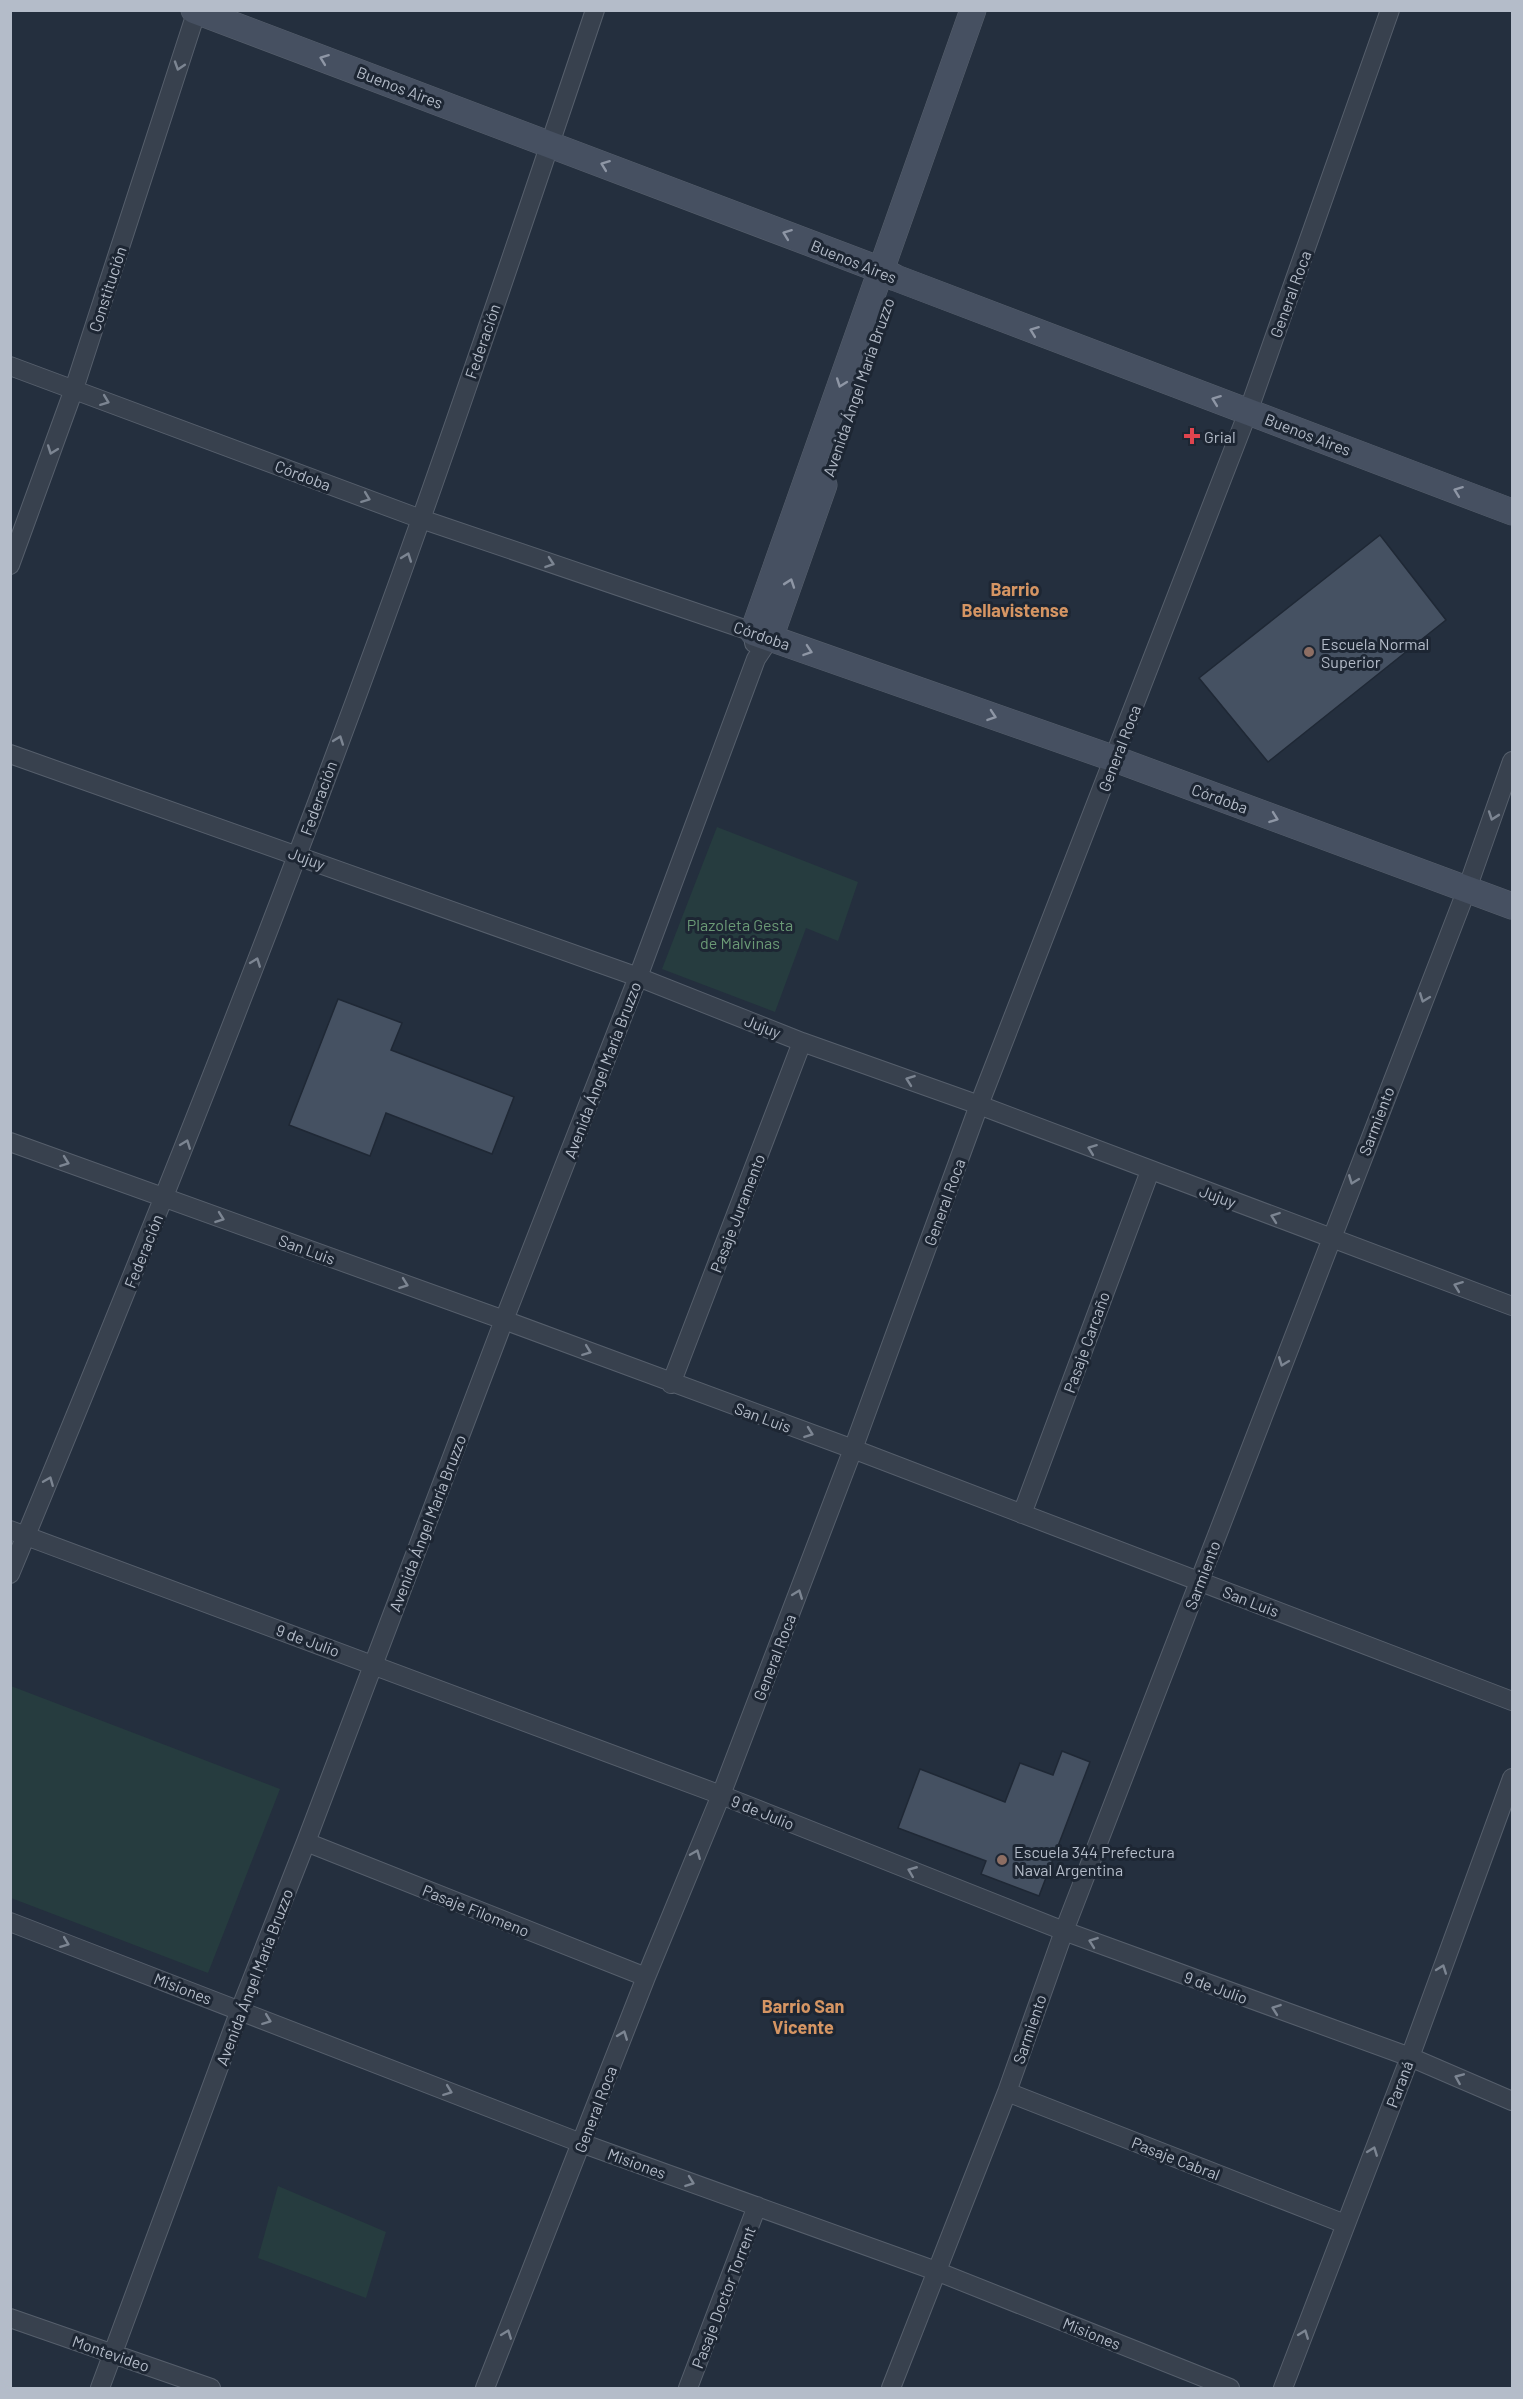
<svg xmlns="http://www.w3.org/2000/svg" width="1523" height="2399" font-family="Barlow,sans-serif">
<rect width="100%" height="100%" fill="#242f3e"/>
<path fill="#263c3f" d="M717 827 858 882 838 941 806 928 775 1012 662 969Z
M11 1686 280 1789 208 1973 11 1898Z
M278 2186 386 2232 366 2298 258 2258Z"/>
<path fill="#455162" stroke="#1f2835" stroke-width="1.5" d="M1380 535 1446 620 1268 762 1199 678Z
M338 999 402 1023 391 1050 514 1097 492 1154 386 1113 370 1156 289 1125Z
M1062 1751 1090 1762 1039 1896 981 1874 986 1861 898 1828 920 1769 1005 1802 1020 1763 1053 1775Z"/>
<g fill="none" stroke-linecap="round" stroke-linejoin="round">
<g stroke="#565f6c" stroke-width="20">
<path id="street" d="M10 366 421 519 753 632 754 643
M10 565 74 389 197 10
M10 754 638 977 802 1042 979 1105 1512 1306
M10 1142 504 1320 853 1449 1512 1701
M671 1384 802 1042
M1022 1514 1150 1171
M10 1530 721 1795 1064 1931 1410 2057 1512 2101
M10 1574C155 1225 295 874 421 519 481 350 538 180 595 10
M306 1842 646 1977
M10 1922 581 2143 936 2271 1230 2388
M1007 2092 1345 2224
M10 2318 211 2388
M100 2388 240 2010 306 1842 504 1320 638 977 756 659 770 638
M485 2388 646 1977 721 1795 853 1449 979 1105 1248 412 1390 10
M688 2388 757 2206
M891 2388 1007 2092 1064 1931 1467 889 1512 761
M1283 2388 1410 2057 1512 1778"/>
</g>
<g stroke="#565f6c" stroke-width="27">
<path id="secondary" d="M194 10 881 270 896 278 1512 512
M973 10 753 632 1115 759 1512 906
M770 638 824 485"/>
</g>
<use href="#street" stroke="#38414e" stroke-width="18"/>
<use href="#secondary" stroke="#465061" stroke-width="26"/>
</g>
<defs><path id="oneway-chevron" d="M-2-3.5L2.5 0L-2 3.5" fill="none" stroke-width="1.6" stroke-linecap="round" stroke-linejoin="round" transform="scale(1.5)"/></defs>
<g stroke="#8e96a5">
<use href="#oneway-chevron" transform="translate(324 59) rotate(-159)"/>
<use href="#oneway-chevron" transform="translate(605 165) rotate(-159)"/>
<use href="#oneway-chevron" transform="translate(787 234) rotate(-159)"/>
<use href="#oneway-chevron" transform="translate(1034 331) rotate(-159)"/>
<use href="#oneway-chevron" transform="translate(841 383) rotate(110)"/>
<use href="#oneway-chevron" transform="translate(1216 400) rotate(-159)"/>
<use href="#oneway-chevron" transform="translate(1458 491) rotate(-159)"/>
<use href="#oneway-chevron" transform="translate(790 583) rotate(-71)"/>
<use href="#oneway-chevron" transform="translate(808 651) rotate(19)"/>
<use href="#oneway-chevron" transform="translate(992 716) rotate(19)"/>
<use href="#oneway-chevron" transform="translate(1274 818) rotate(20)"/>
</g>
<g stroke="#7c8592">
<use href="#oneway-chevron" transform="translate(179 66) rotate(108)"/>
<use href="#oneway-chevron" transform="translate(105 401) rotate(21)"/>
<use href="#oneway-chevron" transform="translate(52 450) rotate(110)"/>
<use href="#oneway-chevron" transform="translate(366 498) rotate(21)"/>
<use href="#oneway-chevron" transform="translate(407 557) rotate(-70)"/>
<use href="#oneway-chevron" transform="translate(550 563) rotate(19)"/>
<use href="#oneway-chevron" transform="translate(339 740) rotate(-70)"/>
<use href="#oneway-chevron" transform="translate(1493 816) rotate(109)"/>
<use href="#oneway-chevron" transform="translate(256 962) rotate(-69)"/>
<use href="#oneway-chevron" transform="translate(1424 998) rotate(111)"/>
<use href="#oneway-chevron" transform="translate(910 1080) rotate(-160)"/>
<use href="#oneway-chevron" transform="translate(186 1144) rotate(-69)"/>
<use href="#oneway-chevron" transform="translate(1092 1149) rotate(-159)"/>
<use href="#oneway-chevron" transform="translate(65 1162) rotate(20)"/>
<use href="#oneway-chevron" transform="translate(1353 1180) rotate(111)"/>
<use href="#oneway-chevron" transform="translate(1275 1217) rotate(-160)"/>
<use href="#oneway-chevron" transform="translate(220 1218) rotate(20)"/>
<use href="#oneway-chevron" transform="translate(404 1284) rotate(20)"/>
<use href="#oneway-chevron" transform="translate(1458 1286) rotate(-159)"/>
<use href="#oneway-chevron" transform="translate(587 1351) rotate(21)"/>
<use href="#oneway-chevron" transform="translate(1283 1362) rotate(111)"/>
<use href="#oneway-chevron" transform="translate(809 1433) rotate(20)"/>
<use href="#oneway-chevron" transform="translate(49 1481) rotate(-68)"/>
<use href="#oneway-chevron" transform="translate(798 1594) rotate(-69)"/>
<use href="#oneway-chevron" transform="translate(696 1854) rotate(-68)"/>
<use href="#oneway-chevron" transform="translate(912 1871) rotate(-158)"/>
<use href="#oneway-chevron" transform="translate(1093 1942) rotate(-160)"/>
<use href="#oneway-chevron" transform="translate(65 1943) rotate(21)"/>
<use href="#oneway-chevron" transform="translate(1442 1969) rotate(-70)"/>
<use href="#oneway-chevron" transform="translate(1276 2009) rotate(-160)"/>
<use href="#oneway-chevron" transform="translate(267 2020) rotate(21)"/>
<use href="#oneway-chevron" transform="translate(623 2035) rotate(-69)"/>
<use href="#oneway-chevron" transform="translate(1459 2078) rotate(-157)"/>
<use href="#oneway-chevron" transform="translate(448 2091) rotate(21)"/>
<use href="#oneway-chevron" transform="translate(1373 2151) rotate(-69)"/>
<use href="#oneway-chevron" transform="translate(690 2182) rotate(20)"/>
<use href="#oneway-chevron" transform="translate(507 2334) rotate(-69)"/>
<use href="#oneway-chevron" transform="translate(1304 2334) rotate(-69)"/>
</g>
<path fill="#e0444e" stroke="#1d2633" stroke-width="2" d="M1189 427h6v6h6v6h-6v6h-6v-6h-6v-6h6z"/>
<g fill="#8d6e63" stroke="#1d2633" stroke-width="2">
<circle cx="1309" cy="652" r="6"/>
<circle cx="1002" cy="1860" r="6"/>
</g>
<g text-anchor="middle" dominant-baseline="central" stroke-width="6" stroke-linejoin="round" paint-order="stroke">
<g font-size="16" fill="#b4bcc9" stroke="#1d2633">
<text transform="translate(400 87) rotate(21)">Buenos Aires</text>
<text transform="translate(854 261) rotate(22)">Buenos Aires</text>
<text transform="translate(107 289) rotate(-72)">Constitución</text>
<text transform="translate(1290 294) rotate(-70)">General Roca</text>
<text transform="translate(482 341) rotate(-71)">Federación</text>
<text transform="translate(858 387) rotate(-71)">Avenida Ángel María Bruzzo</text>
<text transform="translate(1308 434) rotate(21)">Buenos Aires</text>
<text transform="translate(303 475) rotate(21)">Córdoba</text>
<text transform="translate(762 635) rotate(19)">Córdoba</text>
<text transform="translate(1119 748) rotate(-69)">General Roca</text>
<text transform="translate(318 798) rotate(-70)">Federación</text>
<text transform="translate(1220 798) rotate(20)">Córdoba</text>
<text transform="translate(307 858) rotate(20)">Jujuy</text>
<text transform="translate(763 1026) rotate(21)">Jujuy</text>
<text transform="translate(602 1070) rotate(-69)">Avenida Ángel María Bruzzo</text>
<text transform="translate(1376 1121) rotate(-69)">Sarmiento</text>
<text transform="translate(1218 1196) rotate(20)">Jujuy</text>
<text transform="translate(944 1202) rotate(-70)">General Roca</text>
<text transform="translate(737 1213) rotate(-69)">Pasaje Juramento</text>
<text transform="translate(307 1249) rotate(20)">San Luis</text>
<text transform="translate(143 1251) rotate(-68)">Federación</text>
<text transform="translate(1086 1342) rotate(-70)">Pasaje Carcaño</text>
<text transform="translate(763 1417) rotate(20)">San Luis</text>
<text transform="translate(427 1523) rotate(-69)">Avenida Ángel María Bruzzo</text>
<text transform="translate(1202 1575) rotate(-69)">Sarmiento</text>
<text transform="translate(1251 1601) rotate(21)">San Luis</text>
<text transform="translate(308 1640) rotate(20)">9 de Julio</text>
<text transform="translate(774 1657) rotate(-69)">General Roca</text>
<text transform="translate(763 1812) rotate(22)">9 de Julio</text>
<text transform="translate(476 1910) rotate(22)">Pasaje Filomeno</text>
<text transform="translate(254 1977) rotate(-69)">Avenida Ángel María Bruzzo</text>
<text transform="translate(1216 1987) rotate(20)">9 de Julio</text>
<text transform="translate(183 1988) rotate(21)">Misiones</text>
<text transform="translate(1029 2029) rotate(-71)">Sarmiento</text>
<text transform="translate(1399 2084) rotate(-69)">Paraná</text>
<text transform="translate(595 2109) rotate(-69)">General Roca</text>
<text transform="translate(1176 2158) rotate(21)">Pasaje Cabral</text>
<text transform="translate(637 2163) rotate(20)">Misiones</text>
<text transform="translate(723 2297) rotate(-69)">Pasaje Doctor Torrent</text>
<text transform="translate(1092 2333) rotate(22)">Misiones</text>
<text transform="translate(111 2353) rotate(19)">Montevideo</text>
</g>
<g font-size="16" fill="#b4bcc9" stroke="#1d2633" text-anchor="start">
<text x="1204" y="436">Grial</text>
<text x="1321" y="643">Escuela Normal<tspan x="1321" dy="18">Superior</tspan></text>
<text x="1014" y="1851">Escuela 344 Prefectura<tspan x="1014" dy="18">Naval Argentina</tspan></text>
</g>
<g font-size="16" fill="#6b9a76" stroke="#1d2633">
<text x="740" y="924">Plazoleta Gesta<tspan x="740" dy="18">de Malvinas</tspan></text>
</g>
<g font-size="18" font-weight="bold" fill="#d59563" stroke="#1d2633">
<text x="1015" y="589">Barrio<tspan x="1015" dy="21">Bellavistense</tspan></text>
<text x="803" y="2006">Barrio San<tspan x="803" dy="21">Vicente</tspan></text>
</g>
</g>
<rect width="1523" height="2399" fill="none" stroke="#b4bcc9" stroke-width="24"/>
</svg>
